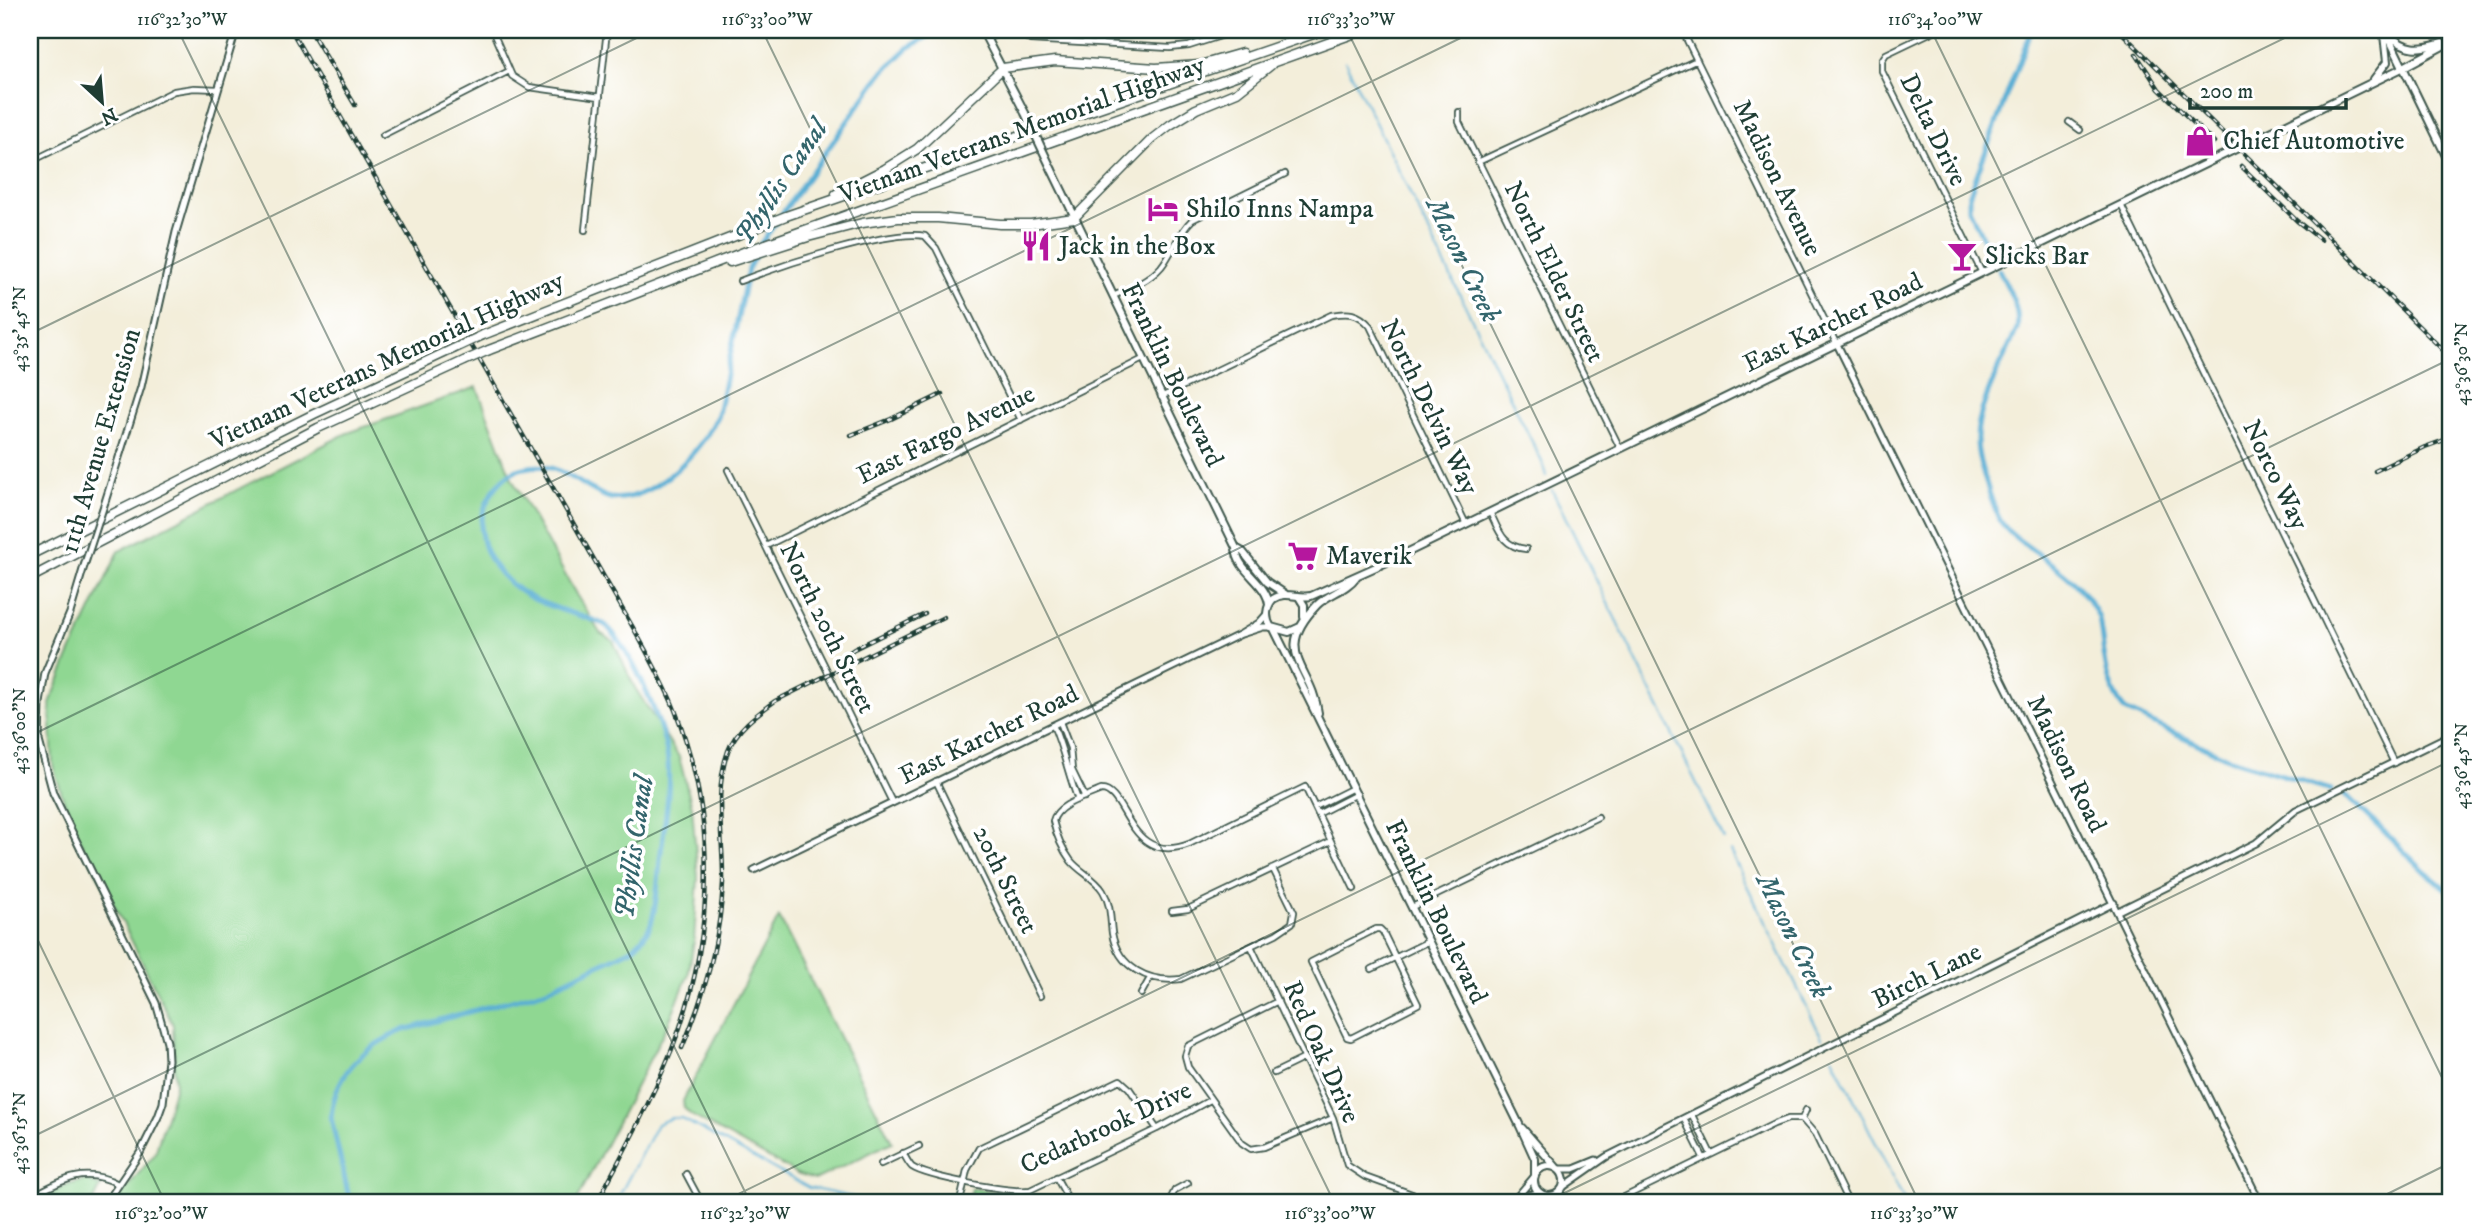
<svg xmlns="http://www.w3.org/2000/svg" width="2480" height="1232" font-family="'IM FELL DW Pica',serif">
<rect width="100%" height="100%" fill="#fff"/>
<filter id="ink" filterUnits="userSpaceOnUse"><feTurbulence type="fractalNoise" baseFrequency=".0143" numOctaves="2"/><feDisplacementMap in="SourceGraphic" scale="14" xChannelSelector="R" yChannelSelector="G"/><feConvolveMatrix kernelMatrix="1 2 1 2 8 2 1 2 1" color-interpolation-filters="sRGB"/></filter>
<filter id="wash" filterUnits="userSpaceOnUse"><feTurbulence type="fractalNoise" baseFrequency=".00686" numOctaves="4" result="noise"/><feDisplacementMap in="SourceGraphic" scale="28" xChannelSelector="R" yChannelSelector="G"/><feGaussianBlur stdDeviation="1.57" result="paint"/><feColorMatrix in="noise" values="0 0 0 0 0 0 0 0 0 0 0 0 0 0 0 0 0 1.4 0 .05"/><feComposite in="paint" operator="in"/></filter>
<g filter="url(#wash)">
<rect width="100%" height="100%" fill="#f3eeda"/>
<path fill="#8fd792" stroke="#578a63" stroke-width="2" d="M477 387 512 479 577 596 600 633 613 641 635 688 679 757 692 807 698 878 694 941 688 976 668 1024 576 1202H117L123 1192 155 1154 175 1086 173 1025 119 915 71 823 53 766 50 703 71 652 119 551 345 434Z
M779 917 892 1142 815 1180 799 1175 691 1115 684 1108 683 1101Z
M85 1180 101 1186 93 1202H32L68 1185Z
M972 1188 1007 1194 1005 1202H969Z"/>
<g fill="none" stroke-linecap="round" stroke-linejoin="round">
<path stroke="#58aed4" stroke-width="2" d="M1345 61 1542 462 1546 476
M1552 490 1724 839
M1730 851 1822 1038
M1833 1057 1905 1202
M616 1202 657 1124 671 1118H681L809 1188 875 1202"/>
<path stroke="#58aed4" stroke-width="5" d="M1994 261 1969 209V196L2031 30
M1999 270C2008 289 2021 308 2017 329 2004 359 1976 408 1977 440 1977 458 1984 475 1989 492 1995 510 1999 525 2015 537 2048 563 2081 578 2099 618 2104 647 2104 687 2125 710L2230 759 2331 790
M2343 794 2350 798 2425 872 2450 892
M350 1202 331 1118C334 1073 365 1046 404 1030L544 991 632 949C640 942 647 934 651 924 657 904 658 880 660 860 664 825 672 788 667 753 661 720 630 645 604 624 562 608 522 605 494 565 482 549 478 530 484 510 489 494 502 476 517 470 550 459 564 474 591 489 597 492 604 497 610 498 652 504 704 449 718 414L748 269 762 242 881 74 908 48 939 30"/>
</g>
</g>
<g filter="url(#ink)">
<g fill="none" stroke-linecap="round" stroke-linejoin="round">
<g stroke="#3f584d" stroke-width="8">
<path id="minor" d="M492 30 512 76 529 87 600 97
M1015 30 1030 40 1170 48 1189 46 1233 32
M1682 30 1836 343
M1936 30 1886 54 1882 60V71L1982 273
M987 39 1004 30
M1459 112V122L1620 448
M2069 122 2080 130
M383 135 509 71
M30 162 174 91 194 88 218 89
M1478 162 1697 60
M2121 205 2394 763
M585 230 607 30
M740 281C777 267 890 228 925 236L936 248 1021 420
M1113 296C1129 289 1149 281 1161 267 1173 252 1178 233 1192 220L1285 174
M1161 397 1331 315C1348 312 1358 312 1370 326L1466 524
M728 470 892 802
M1490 512C1499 531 1503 547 1526 549
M766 546 1143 359
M1060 722 1070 748 1072 770 1085 797
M1053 725C1064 751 1068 774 1078 800
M936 781 1040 996
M1315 807 1353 788
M1318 814 1357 794
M1273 869 1294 912 1292 923 1276 934 1181 979C1149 983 1118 968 1112 933 1110 918 1111 904 1103 891 1095 878 1080 872 1071 861 1063 850 1056 834 1053 821 1057 804 1086 797 1101 790 1127 789 1128 867 1189 844L1305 787 1354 889
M1412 907 1598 817
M1172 911 1188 909 1331 841
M1376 929H1380L1383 932 1418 1004 1351 1038 1347 1037 1311 962Z
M1251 946 1333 1118 1347 1165 1365 1177 1434 1202
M1372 969 1429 941
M1141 994 1150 978
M1278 1001 1188 1046 1185 1056 1188 1067 1242 1143 1251 1149 1264 1147 1333 1118
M1274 1073 1305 1058
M1692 1115 1711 1154
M1684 1119 1703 1157
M1802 1119 1815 1134 1848 1202
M1802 1119 1806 1110
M903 1153C906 1158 908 1163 912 1167 927 1177 1011 1193 1030 1190L1157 1129 1210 1100
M881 1164 919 1146
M686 1174 701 1202
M1056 1177 1067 1197 1073 1202
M30 1197C61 1181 84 1166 118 1184
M1770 1200 1772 1202
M960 1202 967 1170 979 1148 1120 1080 1129 1088 1157 1129
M1169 1202 1175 1190 1188 1183
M1614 1202 1774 1124 1788 1119H1802"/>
</g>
<g stroke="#3f584d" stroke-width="9">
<path id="tertiary" d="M1837 344 2260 1202
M105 502 141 387 176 232 236 30
M84 566 70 613 45 673 40 703 39 741 53 793 156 1003 167 1042 168 1060 163 1103 158 1117 140 1153 107 1202
M1241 634 1263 627H1271
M754 870 1241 634 1259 623 1267 614
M2118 911 2256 843 2296 810 2450 735
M1559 1169H1574L1596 1160
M1563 1187 1606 1157 2114 903
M1516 1198 1534 1177
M1510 1202 1528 1195 1539 1193"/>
</g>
<g stroke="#3f584d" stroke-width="10">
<path id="secondary" d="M982 30 1025 113
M2385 30 2450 164
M2389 34C2405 51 2420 50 2442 43
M2374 79 2387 62 2384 35
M1052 170 1236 548C1237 572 1267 582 1269 605
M1236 548 1243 552 1267 582 1285 594
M1299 597 1304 605V617
M1300 627 1289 632 1271 627C1265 618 1266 607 1273 599 1287 590 1297 599 1311 596L1396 558 2402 68 2450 42
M1274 629 1520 1126 1535 1159V1175
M1318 713C1312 666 1271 653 1317 605 1328 594 1347 590 1356 577
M1522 1128 1556 1167
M1534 1181a15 15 0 1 1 30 0a15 15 0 1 1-30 0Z"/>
</g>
<g stroke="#3f584d" stroke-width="11">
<path id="motorway" d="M836 194 885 169 917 149 1003 68 1055 61 1156 68 1200 65 1242 53
M730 262 808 237 862 223 898 218H938L1000 224H1031L1074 218 1152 139 1170 125 1196 109 1237 92 1271 65
M483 335 786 216 1325 30
M489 350 749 250 1364 30
M30 555 314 414 453 349
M30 578 318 428 464 361"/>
</g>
<use href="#minor" stroke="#fff" stroke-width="4.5"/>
<use href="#tertiary" stroke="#fff" stroke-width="5"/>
<use href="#secondary" stroke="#fff" stroke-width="6"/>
<use href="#motorway" stroke="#fff" stroke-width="8"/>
<g stroke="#1f3d34" stroke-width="4.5">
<path id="rail" d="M291 30 639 638C652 662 665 685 675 710 718 819 715 940 672 1049 651 1101 624 1152 597 1202
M310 30 355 105
M2119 30 2450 357
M2136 54 2159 89 2214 143
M2241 166 2297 221 2321 240
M851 435 891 419 942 394
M2375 471 2425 447 2450 438
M835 662 854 649 925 614
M682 1048C704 997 720 940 723 883 724 841 713 792 728 751 736 729 757 714 775 701L944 617"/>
</g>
<use href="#rail" stroke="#fff" stroke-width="2" stroke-dasharray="5" stroke-linecap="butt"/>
<g stroke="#3f584d" stroke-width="9" stroke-linecap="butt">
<path id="tertiary-bridge" d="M84 566 105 502"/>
</g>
<g stroke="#3f584d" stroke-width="10" stroke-linecap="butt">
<path id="secondary-bridge" d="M1025 113 1052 170"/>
</g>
<g stroke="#3f584d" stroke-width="11" stroke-linecap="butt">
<path id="motorway-bridge" d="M453 349 483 335
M464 361 489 350"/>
</g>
<use href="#tertiary-bridge" stroke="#fff" stroke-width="5"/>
<use href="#secondary-bridge" stroke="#fff" stroke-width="6"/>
<use href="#motorway-bridge" stroke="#fff" stroke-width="8"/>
</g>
</g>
<path fill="none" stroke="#1f3d34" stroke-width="2" stroke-opacity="0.45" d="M178 30 750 1202M762 30 1334 1202M1347 30 1919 1202M1931 30 2450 1094M30 334 653 30M30 736 1477 30M30 924 165 1202M30 1138 2301 30M722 1202 2450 359M1546 1202 2450 761M2371 1202 2450 1163"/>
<defs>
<g id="shop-bare" transform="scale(2.415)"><path d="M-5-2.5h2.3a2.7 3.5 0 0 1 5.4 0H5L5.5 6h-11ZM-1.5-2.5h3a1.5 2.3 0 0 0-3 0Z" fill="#b5179e" stroke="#fff" stroke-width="2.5" paint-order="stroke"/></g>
<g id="hotel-bare" transform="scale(2.415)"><path d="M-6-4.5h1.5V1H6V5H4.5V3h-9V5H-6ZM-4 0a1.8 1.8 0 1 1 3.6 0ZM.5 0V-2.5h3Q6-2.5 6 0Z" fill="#b5179e" stroke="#fff" stroke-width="2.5" paint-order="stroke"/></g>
<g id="restaurant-bare" transform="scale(2.415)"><path d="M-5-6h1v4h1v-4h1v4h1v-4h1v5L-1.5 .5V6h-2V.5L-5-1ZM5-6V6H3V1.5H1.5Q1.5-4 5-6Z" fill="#b5179e" stroke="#fff" stroke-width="2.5" paint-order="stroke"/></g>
<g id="bar-bare" transform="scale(2.415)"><path d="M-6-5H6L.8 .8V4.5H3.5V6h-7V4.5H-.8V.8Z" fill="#b5179e" stroke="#fff" stroke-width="2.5" paint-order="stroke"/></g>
<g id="supermarket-bare" transform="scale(2.415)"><path d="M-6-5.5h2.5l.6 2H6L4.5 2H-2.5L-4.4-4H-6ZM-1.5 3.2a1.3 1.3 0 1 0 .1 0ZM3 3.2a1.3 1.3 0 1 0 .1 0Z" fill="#b5179e" stroke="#fff" stroke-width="2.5" paint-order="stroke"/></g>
</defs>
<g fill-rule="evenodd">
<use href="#shop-bare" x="2200" y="141"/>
<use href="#hotel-bare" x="1163" y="209"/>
<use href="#restaurant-bare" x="1036" y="246"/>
<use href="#bar-bare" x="1962" y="256"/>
<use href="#supermarket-bare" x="1303" y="556"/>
</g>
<g text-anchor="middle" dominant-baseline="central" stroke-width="7" stroke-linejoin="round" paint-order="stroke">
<g font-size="26" fill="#1f3d34" stroke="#fff">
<text transform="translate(1022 130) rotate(-20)">Vietnam Veterans Memorial Highway</text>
<text transform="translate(1933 130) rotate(64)">Delta Drive</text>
<text transform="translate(1777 178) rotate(64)">Madison Avenue</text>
<text transform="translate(1554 272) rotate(64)">North Elder Street</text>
<text transform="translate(1833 323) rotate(-26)">East Karcher Road</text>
<text transform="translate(387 361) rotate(-25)">Vietnam Veterans Memorial Highway</text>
<text transform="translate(1172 375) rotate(64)">Franklin Boulevard</text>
<text transform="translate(1429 407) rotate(64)">North Delvin Way</text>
<text transform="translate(946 435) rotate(-26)">East Fargo Avenue</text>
<text transform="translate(101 441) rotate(-74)">11th Avenue Extension</text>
<text transform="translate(2275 475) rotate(64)">Norco Way</text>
<text transform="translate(827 628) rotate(64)">North 20th Street</text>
<text transform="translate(989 735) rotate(-26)">East Karcher Road</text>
<text transform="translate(2066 764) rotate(64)">Madison Road</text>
<text transform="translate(1005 880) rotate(64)">20th Street</text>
<text transform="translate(1436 912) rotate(64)">Franklin Boulevard</text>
<text transform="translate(1927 976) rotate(-26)">Birch Lane</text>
<text transform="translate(1321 1052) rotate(66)">Red Oak Drive</text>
<text transform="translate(1106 1128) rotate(-25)">Cedarbrook Drive</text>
</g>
<g font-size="26" fill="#1f3d34" stroke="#fff" text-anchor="start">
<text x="2223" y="141">Chief Automotive</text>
<text x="1186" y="209">Shilo Inns Nampa</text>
<text x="1059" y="246">Jack in the Box</text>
<text x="1985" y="256">Slicks Bar</text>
<text x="1326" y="556">Maverik</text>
</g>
<g font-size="28" font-style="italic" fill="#33656c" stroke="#fff">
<text transform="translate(781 182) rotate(-56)">Phyllis Canal</text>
<text transform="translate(1463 260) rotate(64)">Mason Creek</text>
<text transform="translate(634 847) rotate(-82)">Phyllis Canal</text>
<text transform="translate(1793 936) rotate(64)">Mason Creek</text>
</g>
</g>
<rect width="2480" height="1232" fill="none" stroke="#fff" stroke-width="77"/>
<g transform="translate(102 102) rotate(154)" stroke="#ffffff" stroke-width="5" paint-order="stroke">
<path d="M0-5L12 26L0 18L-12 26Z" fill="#1f3d34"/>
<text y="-10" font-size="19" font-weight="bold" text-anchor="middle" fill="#1f3d34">N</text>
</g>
<path d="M2190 98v10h156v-10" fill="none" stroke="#1f3d34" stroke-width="3.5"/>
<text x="2200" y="98" font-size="21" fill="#1f3d34" stroke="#ffffff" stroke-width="5" paint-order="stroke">200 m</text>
<rect x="38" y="38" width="2404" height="1156" fill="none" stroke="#1f3d34" stroke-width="2.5"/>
<g font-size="18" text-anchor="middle" fill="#1f3d34">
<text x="182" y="25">116°32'30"W</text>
<text x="767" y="25">116°33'00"W</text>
<text x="1351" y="25">116°33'30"W</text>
<text x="1935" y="25">116°34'00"W</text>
<text transform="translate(19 329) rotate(-90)" y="6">43°35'45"N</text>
<text transform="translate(2461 364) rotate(-90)" y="6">43°36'30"N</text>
<text transform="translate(19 731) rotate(-90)" y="6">43°36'00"N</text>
<text transform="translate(2461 766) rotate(-90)" y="6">43°36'45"N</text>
<text transform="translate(19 1133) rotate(-90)" y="6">43°36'15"N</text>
<text x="161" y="1219">116°32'00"W</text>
<text x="745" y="1219">116°32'30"W</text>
<text x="1330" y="1219">116°33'00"W</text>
<text x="1914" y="1219">116°33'30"W</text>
</g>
</svg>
